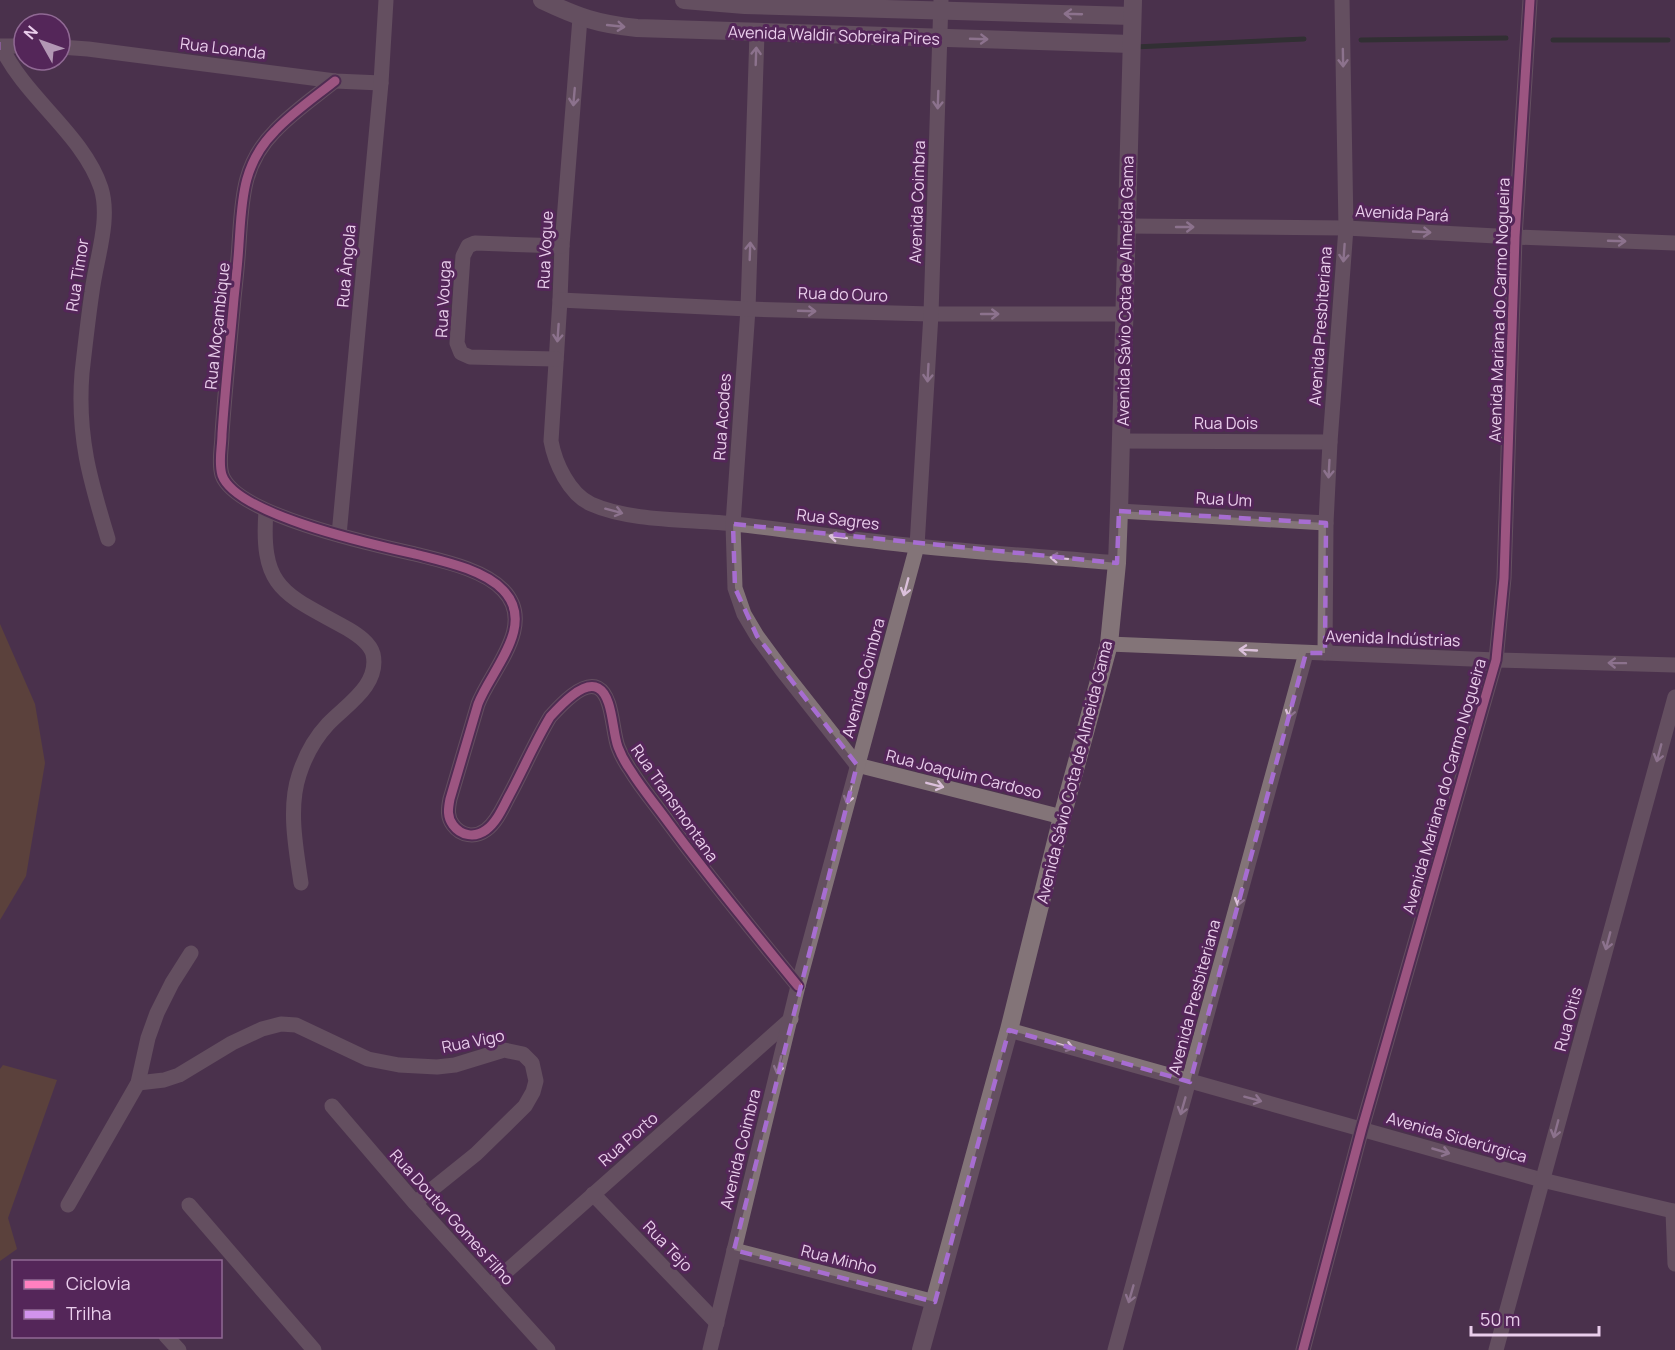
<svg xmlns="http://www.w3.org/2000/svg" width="1675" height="1350" font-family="Manrope,sans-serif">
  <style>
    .green { fill: #6f5528 }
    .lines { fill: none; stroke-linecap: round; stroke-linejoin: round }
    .stream { stroke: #132e14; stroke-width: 5 }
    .minor { stroke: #837478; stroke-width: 15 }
    .tertiary { stroke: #837478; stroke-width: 18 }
    .quiet { stroke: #d193ec; stroke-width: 8; stroke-dasharray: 15 8; stroke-linecap: butt }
    .cycleway-casing { stroke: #542659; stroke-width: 13 }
    .cycleway { stroke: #ff80c0; stroke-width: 9 }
    .oneway { stroke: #dbc0db }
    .marked { fill: none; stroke: #a76dd1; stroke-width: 4.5; stroke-dasharray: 12 8; stroke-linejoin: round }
    .labels { text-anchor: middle; stroke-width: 6; stroke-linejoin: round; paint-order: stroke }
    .street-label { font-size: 16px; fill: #eaceec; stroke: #542659 }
  </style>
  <rect width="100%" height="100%" fill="#4b324d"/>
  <g class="green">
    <path d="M0,624L35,704L45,763L26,876L0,920Z"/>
    <path d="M3,1065L57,1080L8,1218L17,1249L0,1261V1069Z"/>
  </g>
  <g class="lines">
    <g class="stream">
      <path d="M1361,40L1506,38"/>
      <path d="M1553,40H1668"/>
      <path d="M1135,47L1304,39"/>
    </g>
    <g class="minor">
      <path d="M580,18L562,246L560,300L551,441C555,463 569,494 591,504C631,522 691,519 735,524C796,531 856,540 917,546C983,553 1050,557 1117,563"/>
      <path d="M757,33L748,309L733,524L735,588L744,614L757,636L782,670L857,765L1062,817"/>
      <path d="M24,46H1C25,98 83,134 101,188C111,220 96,259 92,292C88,319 85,346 82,373C77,436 90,480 108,539"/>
      <path d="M60,47L88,49L335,81L381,83"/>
      <path d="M335,81C315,97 293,112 275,131C242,164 242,200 239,244C238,262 236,280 234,298C230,344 225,389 222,434C222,447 218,462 222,475C236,515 375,545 415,554C442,561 483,569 503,590C537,625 491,670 478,704L450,799C448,809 447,817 453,825C461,836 475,838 486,830C497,822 503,807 509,796C523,770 535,742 550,717C559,707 583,680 598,688C613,696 612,731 618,747C621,755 626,764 631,771C642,789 656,805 668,822C710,879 754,932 798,986"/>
      <path d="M1126,226L1346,228L1515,237L1675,243"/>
      <path d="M560,300L748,309L931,314H1124"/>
      <path d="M556,359L470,357L461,353L457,343L463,256L468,246L475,243L562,246"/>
      <path d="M1121,441L1330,442"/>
      <path d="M266,511C260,591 286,594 348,629C358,635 370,643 373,654C380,685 346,705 328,724C315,738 305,756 299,775C288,808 296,849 301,883"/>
      <path d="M1119,511L1326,523"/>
      <path d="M339,535L381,83L386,0"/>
      <path d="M1109,644L1496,660L1675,665"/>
      <path d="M1325,653L1326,523L1330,442L1346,228L1342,0"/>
      <path d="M1009,1030L1542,1180L1673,1211"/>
      <path d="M138,1083L164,1080L179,1075L232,1043L262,1029L281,1024L296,1025L368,1059L399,1065L437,1067L455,1065L504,1050L523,1054L532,1063L536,1081L533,1092L525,1106L476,1154L415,1203"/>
      <path d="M332,1106L415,1203L548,1350"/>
      <path d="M593,1194L717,1323"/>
      <path d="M68,1205L138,1083L148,1038L157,1013L172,983L191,953"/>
      <path d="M189,1205L314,1350"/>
      <path d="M1673,1211L1675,1264"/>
      <path d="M734,1250L935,1302"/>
      <path d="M490,1286L791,1019"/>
      <path d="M166,1336L179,1350"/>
      <path d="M710,1350L798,986L917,546L931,314L941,0"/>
      <path d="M1115,1350L1306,653"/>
      <path d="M1303,1350L1362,1128L1496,660L1504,578L1515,237L1530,0"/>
      <path d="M1496,1350L1675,697"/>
    </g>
    <g class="tertiary">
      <path d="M542,0C578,17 597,24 637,28L1131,44"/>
      <path d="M684,0L745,5L1132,16"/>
      <path d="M921,1350L1009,1030L1062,817L1109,644L1117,563L1119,511L1133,0"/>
    </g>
    <path class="quiet" d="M0,46H1"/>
    <g class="cycleway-casing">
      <g id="cycleway">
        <path d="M335,81C315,97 293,112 275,131C242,164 242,200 239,244C238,262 236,280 234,298C230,344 225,389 222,434C222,447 218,462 222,475C236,515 375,545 415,554C442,561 483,569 503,590C537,625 491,670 478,704L450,799C448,809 447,817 453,825C461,836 475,838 486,830C497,822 503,807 509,796C523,770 535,742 550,717C559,707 583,680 598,688C613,696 612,731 618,747C621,755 626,764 631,771C642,789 656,805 668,822C710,879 754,932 798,986"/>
        <path d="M1303,1350L1362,1128L1496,660L1504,578L1515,237L1530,0"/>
      </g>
    </g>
    <use href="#cycleway" class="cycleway"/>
  </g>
  <defs><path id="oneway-shaft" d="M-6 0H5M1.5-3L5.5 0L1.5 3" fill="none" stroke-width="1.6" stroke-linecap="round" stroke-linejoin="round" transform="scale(1.5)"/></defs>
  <g class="oneway">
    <use href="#oneway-shaft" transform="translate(1073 14) rotate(-178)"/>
    <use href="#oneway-shaft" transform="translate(616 26) rotate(6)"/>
    <use href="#oneway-shaft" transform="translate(979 39) rotate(2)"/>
    <use href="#oneway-shaft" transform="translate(756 56) rotate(-88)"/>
    <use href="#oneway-shaft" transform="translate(1343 58) rotate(89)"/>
    <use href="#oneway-shaft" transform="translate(574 97) rotate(95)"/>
    <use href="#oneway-shaft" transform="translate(938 100) rotate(92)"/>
    <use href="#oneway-shaft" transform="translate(1185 227)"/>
    <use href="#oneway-shaft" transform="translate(1422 232) rotate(3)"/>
    <use href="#oneway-shaft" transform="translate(1617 241) rotate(2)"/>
    <use href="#oneway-shaft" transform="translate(750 251) rotate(-88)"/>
    <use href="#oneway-shaft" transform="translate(1344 253) rotate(94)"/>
    <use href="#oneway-shaft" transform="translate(807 311) rotate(2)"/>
    <use href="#oneway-shaft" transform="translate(990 314)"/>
    <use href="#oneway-shaft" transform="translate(558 333) rotate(94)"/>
    <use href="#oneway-shaft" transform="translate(928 373) rotate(93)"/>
    <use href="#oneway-shaft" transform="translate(1329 469) rotate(93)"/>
    <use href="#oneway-shaft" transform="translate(614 511) rotate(15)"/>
    <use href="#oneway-shaft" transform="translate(838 537) rotate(-173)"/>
    <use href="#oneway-shaft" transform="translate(1059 558) rotate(-175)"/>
    <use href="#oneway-shaft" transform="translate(906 587) rotate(105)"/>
    <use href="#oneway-shaft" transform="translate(1248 650) rotate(-177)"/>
    <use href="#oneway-shaft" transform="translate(1617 663) rotate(-179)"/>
    <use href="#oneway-shaft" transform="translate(1291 709) rotate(105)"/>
    <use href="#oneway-shaft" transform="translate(1659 753) rotate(105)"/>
    <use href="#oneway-shaft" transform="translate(935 785) rotate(14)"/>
    <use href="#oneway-shaft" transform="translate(849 795) rotate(105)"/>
    <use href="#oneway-shaft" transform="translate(1240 897) rotate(105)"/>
    <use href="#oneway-shaft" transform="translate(1608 941) rotate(105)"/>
    <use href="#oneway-shaft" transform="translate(1065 1046) rotate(16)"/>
    <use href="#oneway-shaft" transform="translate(779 1065) rotate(104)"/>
    <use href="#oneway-shaft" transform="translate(1253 1099) rotate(15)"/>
    <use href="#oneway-shaft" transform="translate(1183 1106) rotate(106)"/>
    <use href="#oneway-shaft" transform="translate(1556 1129) rotate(105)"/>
    <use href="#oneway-shaft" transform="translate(1441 1151) rotate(16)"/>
    <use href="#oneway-shaft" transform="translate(1131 1294) rotate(106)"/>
  </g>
  <path d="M0 0H1675V1350H0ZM1119,511L1326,523L1325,653H1306L1190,1082L1009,1030L935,1302L734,1250L857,765L757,636L735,588L733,524L1117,563Z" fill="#4b324d" fill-opacity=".55" fill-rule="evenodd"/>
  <path class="marked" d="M1119,511L1326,523L1325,653H1306L1190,1082L1009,1030L935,1302L734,1250L857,765L757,636L735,588L733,524L1117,563Z"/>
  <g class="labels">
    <g class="street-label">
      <text transform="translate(834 35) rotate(2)" y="6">Avenida Waldir Sobreira Pires</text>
      <text transform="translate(223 48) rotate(7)" y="6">Rua Loanda</text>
      <text transform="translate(917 202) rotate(-88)" y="6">Avenida Coimbra</text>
      <text transform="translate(1402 213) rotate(3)" y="6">Avenida Pará</text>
      <text transform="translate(545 250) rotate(-87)" y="6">Rua Vogue</text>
      <text transform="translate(346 266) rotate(-85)" y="6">Rua Ângola</text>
      <text transform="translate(77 275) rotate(-81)" y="6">Rua Timor</text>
      <text transform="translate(1125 291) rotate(-89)" y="6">Avenida Sávio Cota de Almeida Gama</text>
      <text transform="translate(843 294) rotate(2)" y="6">Rua do Ouro</text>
      <text transform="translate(443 299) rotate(-87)" y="6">Rua Vouga</text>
      <text transform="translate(1499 310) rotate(-88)" y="6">Avenida Mariana do Carmo Nogueira</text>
      <text transform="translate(217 326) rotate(-84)" y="6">Rua Moçambique</text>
      <text transform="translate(1320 326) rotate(-86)" y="6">Avenida Presbiteriana</text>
      <text transform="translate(722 417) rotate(-86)" y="6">Rua Acodes</text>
      <text x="1226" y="429">Rua Dois</text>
      <text transform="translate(1224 499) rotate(3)" y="6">Rua Um</text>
      <text transform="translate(838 519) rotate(7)" y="6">Rua Sagres</text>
      <text transform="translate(1393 638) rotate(2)" y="6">Avenida Indústrias</text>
      <text transform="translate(863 678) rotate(-75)" y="6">Avenida Coimbra</text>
      <text transform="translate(1074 772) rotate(-76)" y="6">Avenida Sávio Cota de Almeida Gama</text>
      <text transform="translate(964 774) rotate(14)" y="6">Rua Joaquim Cardoso</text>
      <text transform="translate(1444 786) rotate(-74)" y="6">Avenida Mariana do Carmo Nogueira</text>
      <text transform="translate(675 803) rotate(55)" y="6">Rua Transmontana</text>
      <text transform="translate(1194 997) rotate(-75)" y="6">Avenida Presbiteriana</text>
      <text transform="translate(1568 1019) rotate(-75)" y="6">Rua Oitis</text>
      <text transform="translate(473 1041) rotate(-11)" y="6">Rua Vigo</text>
      <text transform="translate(1457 1137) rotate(16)" y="6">Avenida Siderúrgica</text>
      <text transform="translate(628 1139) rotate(-41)" y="6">Rua Porto</text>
      <text transform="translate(740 1149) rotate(-76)" y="6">Avenida Coimbra</text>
      <text transform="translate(452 1217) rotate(48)" y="6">Rua Doutor Gomes Filho</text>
      <text transform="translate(668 1246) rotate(46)" y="6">Rua Tejo</text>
      <text transform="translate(839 1259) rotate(14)" y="6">Rua Minho</text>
    </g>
  </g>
  <rect x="12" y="1260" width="210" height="78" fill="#542659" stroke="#906994" stroke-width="1.5"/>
  <rect x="24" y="1280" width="30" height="9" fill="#ff80c0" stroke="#906994" stroke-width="1.5"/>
  <text x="66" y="1290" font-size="18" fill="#eaceec">Ciclovia</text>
  <rect x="24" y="1310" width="30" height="9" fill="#d193ec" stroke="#906994" stroke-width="1.5"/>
  <text x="66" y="1320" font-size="18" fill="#eaceec">Trilha</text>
  <g transform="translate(42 42) rotate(310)"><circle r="28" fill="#542659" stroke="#906994" stroke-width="1.5"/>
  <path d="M0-4.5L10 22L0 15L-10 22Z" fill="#b297b4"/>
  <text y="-9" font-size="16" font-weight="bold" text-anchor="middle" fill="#eaceec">N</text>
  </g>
  <path d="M1471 1326v9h128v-9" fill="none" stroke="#eaceec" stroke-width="3"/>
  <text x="1480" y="1326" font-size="18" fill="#eaceec" stroke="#542659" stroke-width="4.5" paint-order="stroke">50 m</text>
</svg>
